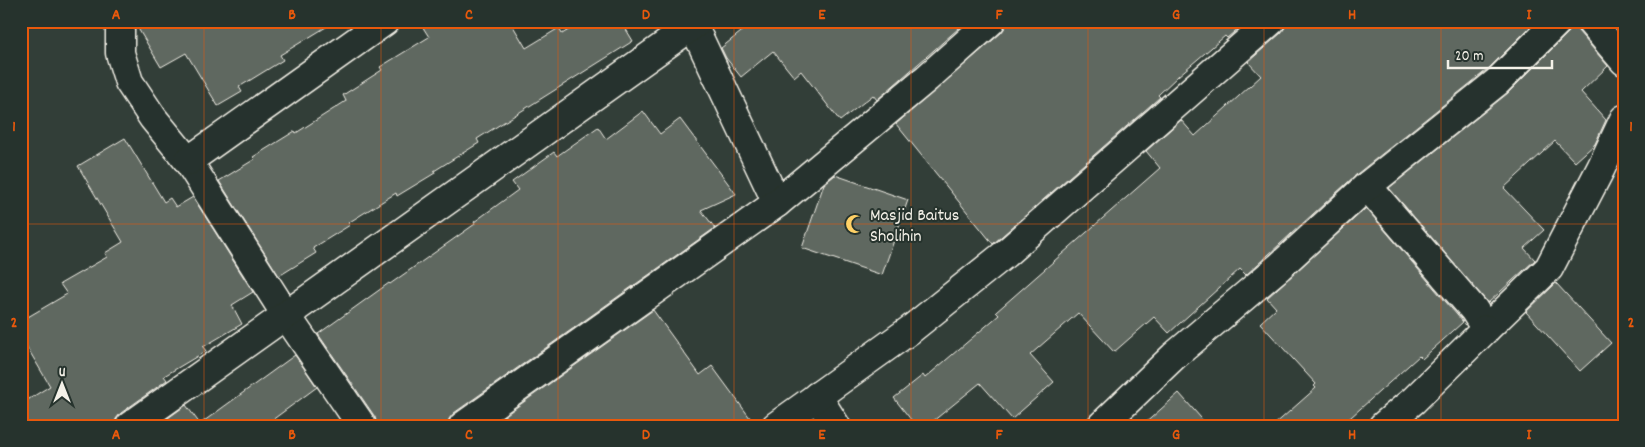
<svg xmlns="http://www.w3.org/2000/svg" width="1645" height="447" font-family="Dekko,sans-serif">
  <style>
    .building { fill: #5f6861; stroke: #f4f1e8 }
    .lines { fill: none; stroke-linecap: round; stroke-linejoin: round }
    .minor-casing { stroke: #f4f1e8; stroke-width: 31 }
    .minor { stroke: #26332d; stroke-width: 28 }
    .grid { fill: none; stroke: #e8590c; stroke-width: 1; stroke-opacity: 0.55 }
    .labels { text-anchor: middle; stroke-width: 4; stroke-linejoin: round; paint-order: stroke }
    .poi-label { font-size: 18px; fill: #f4f1e8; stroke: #26332d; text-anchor: start }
    .neatline { fill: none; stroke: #e8590c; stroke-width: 2 }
    .grid-label { font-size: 16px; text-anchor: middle; font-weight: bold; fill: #e8590c }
  </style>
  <rect width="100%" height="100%" fill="#323e38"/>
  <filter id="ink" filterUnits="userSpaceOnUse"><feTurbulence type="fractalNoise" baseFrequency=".02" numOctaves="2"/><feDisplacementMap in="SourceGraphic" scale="10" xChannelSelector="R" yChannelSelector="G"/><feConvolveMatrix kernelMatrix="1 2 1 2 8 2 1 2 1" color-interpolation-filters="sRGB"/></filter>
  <g filter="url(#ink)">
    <g class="building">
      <path d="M136,21H336L280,55L283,60L239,87L242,92L218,106L186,53L161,67L136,25Z"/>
      <path d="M419,21H510L526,48L559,28L562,34L583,21H621L633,41L477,139L479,143L434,171L435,173L397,196L396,193L348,223L350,225L313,248L316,253L279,276L219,181L255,159L253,157L295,131L296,133L346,101L343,95L382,70L380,67L429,37Z"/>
      <path d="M749,21H967L877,100L873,95L840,121L801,71L794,77L773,51L741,77L726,58L721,48L751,24Z"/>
      <path d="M1006,21H1247L1227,38L1225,36L1178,76L1158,95L1160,97L993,244L896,124L1001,33L1006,26Z"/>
      <path d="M1286,21H1536L1487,70L1357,174L1246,275L1240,269L1169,333L1154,317L1114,352L1078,313L1030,355L1054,382L1012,419L980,383L927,426H916L894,398L923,375L925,378L999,315L996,312L1160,168L1146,151L1181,120L1195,136L1261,76L1248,62L1281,33L1286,26Z"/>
      <path d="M1574,21L1578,31L1608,66L1581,92L1606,120L1595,144L1575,162L1555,141L1504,188L1544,230L1524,248L1535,260L1488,303L1389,188L1508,93L1569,32Z"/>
      <path d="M643,111L660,134L680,119L736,194L701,210L715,228L454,413L449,419L448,426H377L375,417L318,334L389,283L390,284L475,224L474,222L518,190L512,182L554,152L557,156L598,127L606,139Z"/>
      <path d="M125,138L164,202L170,198L176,207L193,197L253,292L232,305L242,324L203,347L206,351L164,376L167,380L121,413L116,419L115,426H21V404L50,386L21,337V321L67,294L60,284L107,257L105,253L123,242L78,166Z"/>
      <path d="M835,175L908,200L882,275L802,248L824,184Z"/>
      <path d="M1366,208L1463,322L1422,359L1419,356L1341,426H1273L1316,388L1314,386L1316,384L1260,323L1276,308L1267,298Z"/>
      <path d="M1556,283L1611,343L1580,371L1526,312Z"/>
      <path d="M653,310L700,375L712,366L756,426H490Z"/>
      <path d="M295,355L317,387L264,426H157L186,405L200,424Z"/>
      <path d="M1179,393L1208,426H1142Z"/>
    </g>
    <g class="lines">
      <g class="minor-casing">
        <g id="minor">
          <path d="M121,21L120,30V53L129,82L153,118L188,161L286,315L362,426"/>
          <path d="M691,21L777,203"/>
          <path d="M1590,21L1624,61"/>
          <path d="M188,161L385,21"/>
          <path d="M1367,186L1474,310L1486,329L1549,268L1601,168L1624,119"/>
          <path d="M817,396L836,426"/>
          <path d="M130,426L699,21"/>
          <path d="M463,426L777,203L927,78L991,21"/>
          <path d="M776,426L910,330L1005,254L1271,21"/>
          <path d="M1101,426L1174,356L1279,267L1367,186L1497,82L1558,21"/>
          <path d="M1383,426L1414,400L1486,329"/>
        </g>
      </g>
      <use href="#minor" class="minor"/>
    </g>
  </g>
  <path class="grid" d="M204,21V426M381,21V426M558,21V426M734,21V426M911,21V426M1088,21V426M1264,21V426M1441,21V426M21,224H1624"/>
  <defs>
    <g id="mosque-bare" transform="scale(1.5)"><path d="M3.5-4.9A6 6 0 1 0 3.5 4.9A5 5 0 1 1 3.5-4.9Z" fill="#ffd166" stroke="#26332d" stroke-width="2.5" paint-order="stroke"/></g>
  </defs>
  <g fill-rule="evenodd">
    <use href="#mosque-bare" x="855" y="224"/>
  </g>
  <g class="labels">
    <g class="poi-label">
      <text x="870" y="220">Masjid Baitus<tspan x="870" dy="21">Sholihin</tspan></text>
    </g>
  </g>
  <rect width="1645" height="447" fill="none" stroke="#26332d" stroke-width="55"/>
  <g transform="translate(62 384)" stroke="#26332d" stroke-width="4" paint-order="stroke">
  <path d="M0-4L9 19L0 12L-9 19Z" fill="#f4f1e8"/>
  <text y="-8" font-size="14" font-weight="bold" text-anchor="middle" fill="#f4f1e8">U</text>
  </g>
  <path d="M1448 60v8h104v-8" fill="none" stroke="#f4f1e8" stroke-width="2.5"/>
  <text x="1455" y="60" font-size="15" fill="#f4f1e8" stroke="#26332d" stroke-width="4" paint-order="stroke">20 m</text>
  <rect x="28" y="28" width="1590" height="392" class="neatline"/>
  <g class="grid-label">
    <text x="116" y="19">A</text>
    <text x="292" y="19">B</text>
    <text x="469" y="19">C</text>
    <text x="646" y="19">D</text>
    <text x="822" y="19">E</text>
    <text x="999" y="19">F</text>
    <text x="1176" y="19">G</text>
    <text x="1352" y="19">H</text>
    <text x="1529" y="19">I</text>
    <text x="14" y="131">1</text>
    <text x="1631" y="131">1</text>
    <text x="14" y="327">2</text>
    <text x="1631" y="327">2</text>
    <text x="116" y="439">A</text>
    <text x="292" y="439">B</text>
    <text x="469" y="439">C</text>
    <text x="646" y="439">D</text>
    <text x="822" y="439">E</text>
    <text x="999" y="439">F</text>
    <text x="1176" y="439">G</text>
    <text x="1352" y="439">H</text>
    <text x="1529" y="439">I</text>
  </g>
</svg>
